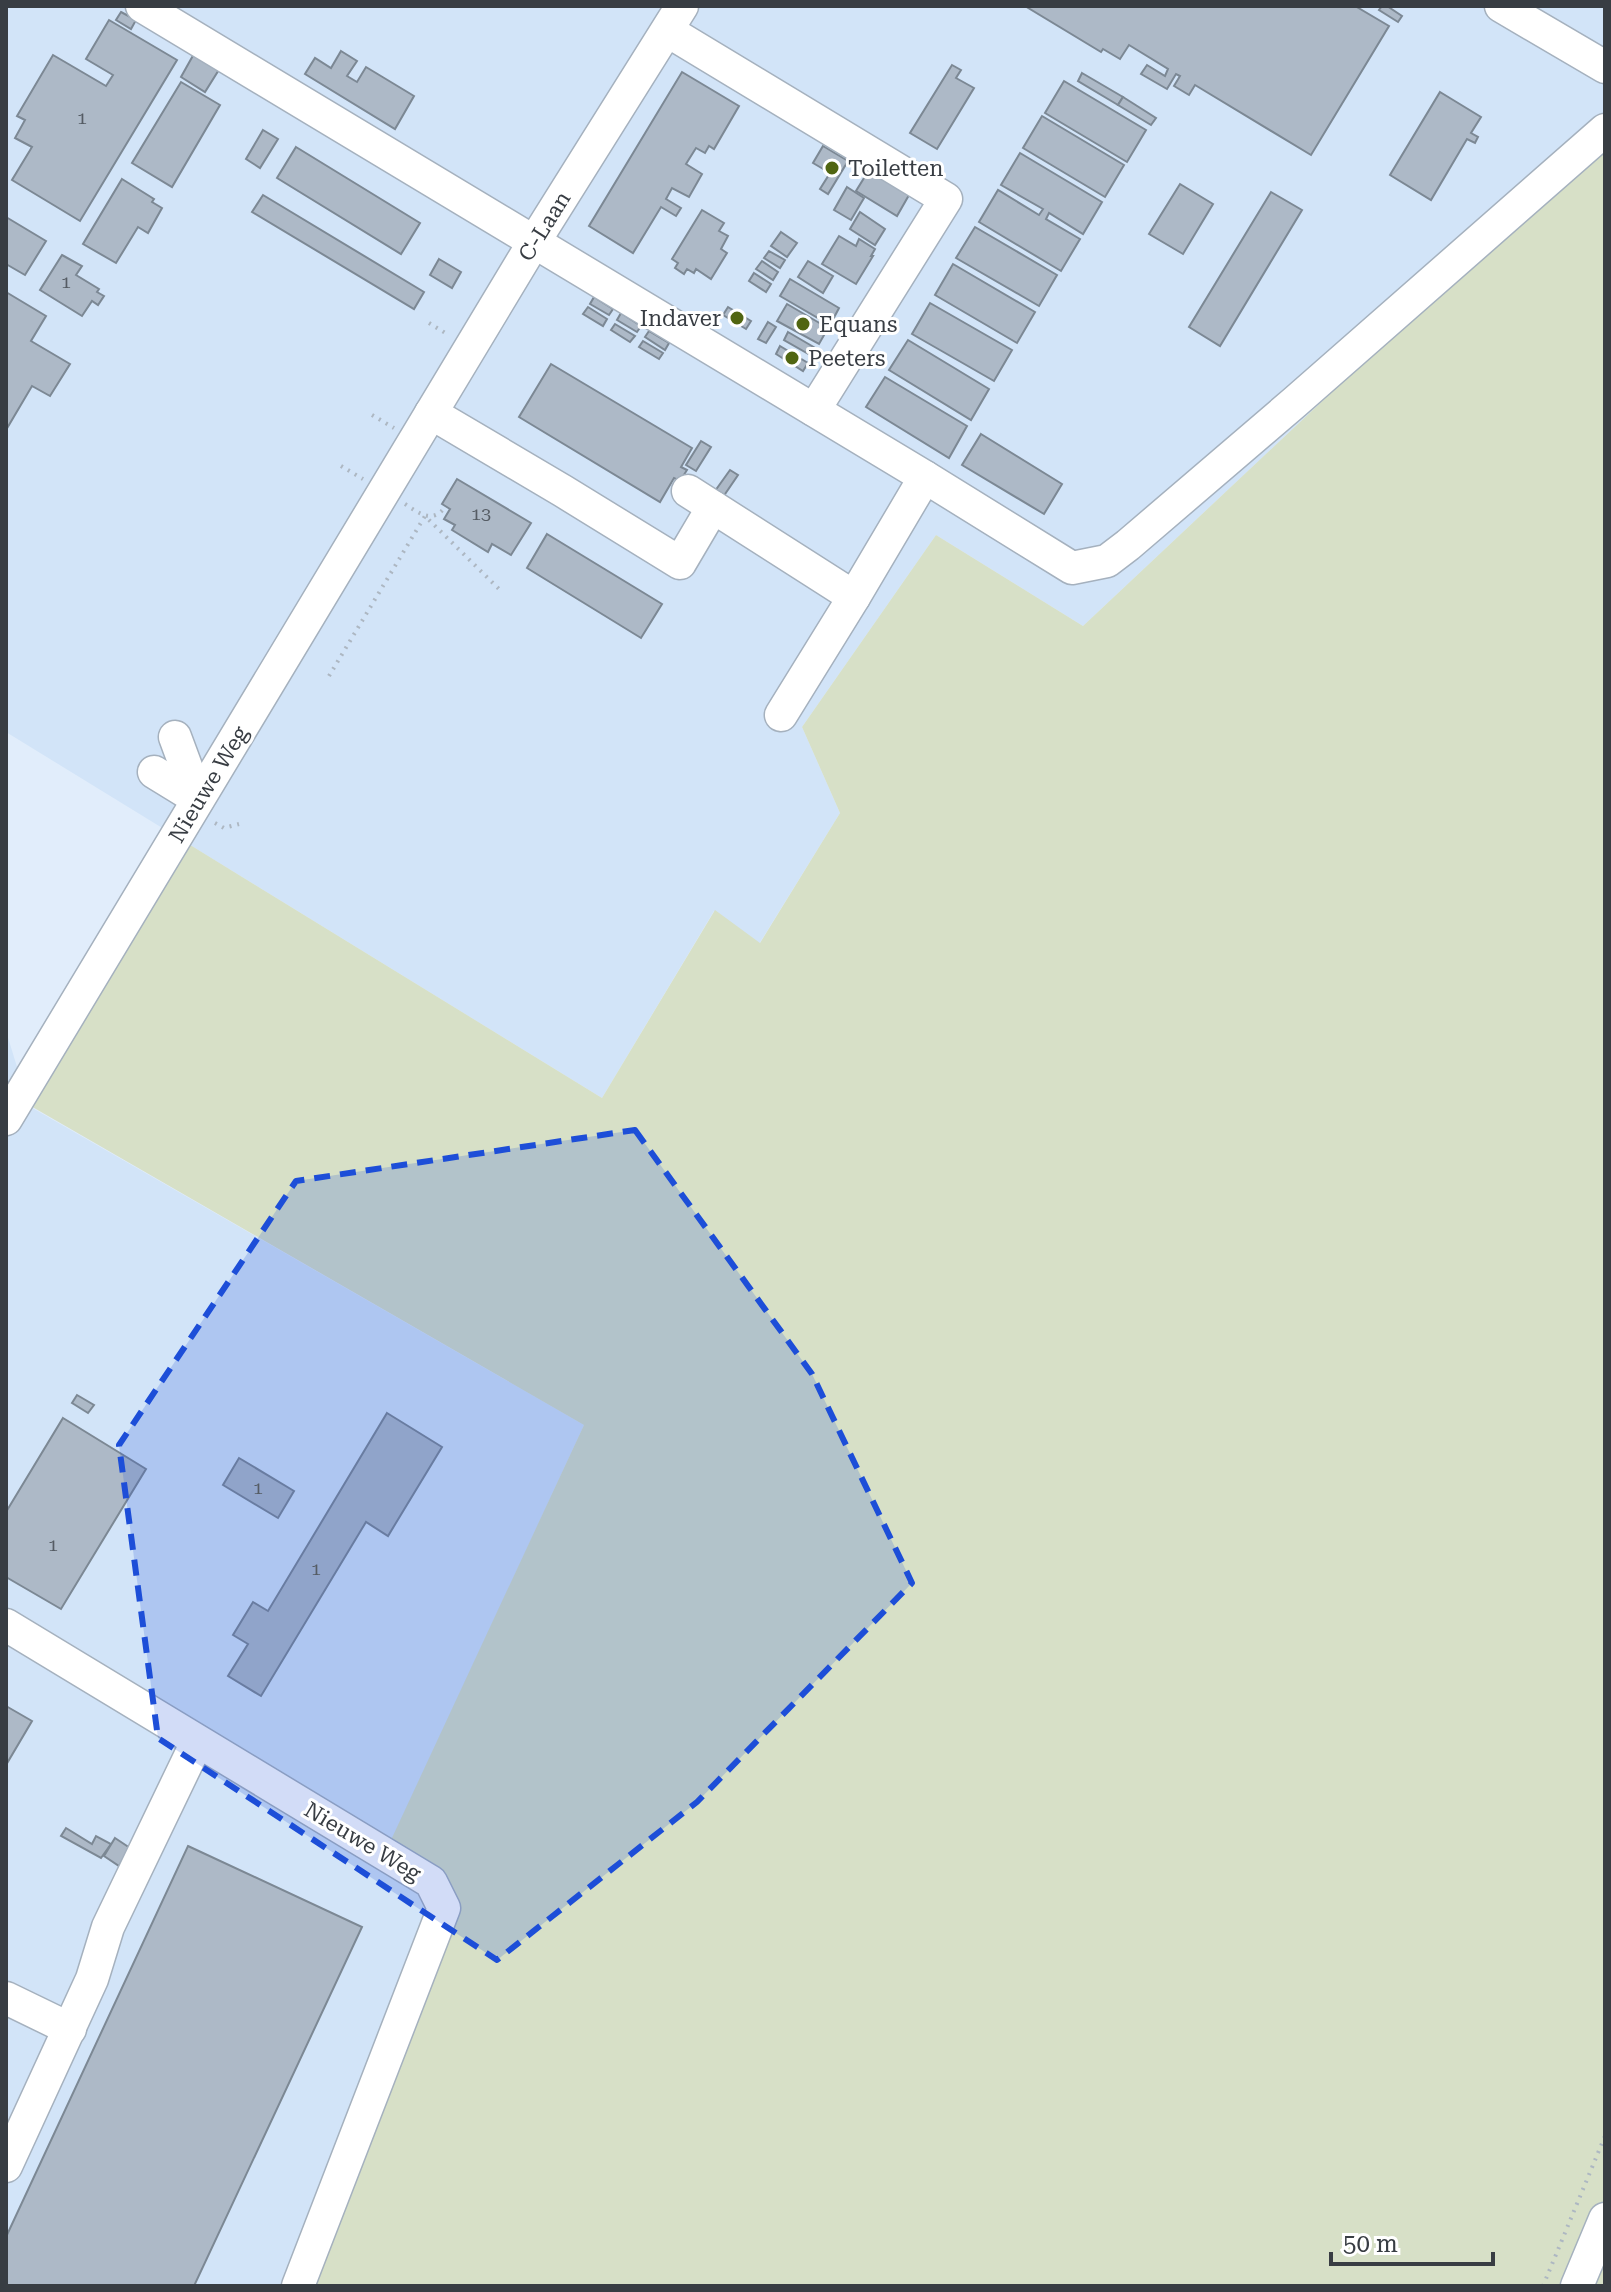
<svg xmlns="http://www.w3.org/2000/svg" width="1611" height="2292" font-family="'Roboto Serif',serif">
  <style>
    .built { fill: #d2e4f8 }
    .green { fill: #d7e0c7 }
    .building { fill: #adb9c7; stroke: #7c8894; stroke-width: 2 }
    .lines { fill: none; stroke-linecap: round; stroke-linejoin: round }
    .minor-casing { stroke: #a5b1be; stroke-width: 35 }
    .path { stroke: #adb7c2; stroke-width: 4; stroke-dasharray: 2 6; stroke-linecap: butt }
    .minor { stroke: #fff; stroke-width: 32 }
    .marked { fill: #1d4ed8; fill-opacity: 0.2; stroke: #1d4ed8; stroke-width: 6; stroke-dasharray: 16 10; stroke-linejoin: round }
    .poi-dot { fill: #506511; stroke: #fff; stroke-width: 3 }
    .labels { text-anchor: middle; stroke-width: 6; stroke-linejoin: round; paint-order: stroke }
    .number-label { font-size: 18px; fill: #555c64 }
    .poi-label { font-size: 22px; fill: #383d43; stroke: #fff; text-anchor: start }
    .street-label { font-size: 22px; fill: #383d43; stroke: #fff }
  </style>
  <rect width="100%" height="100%" fill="#e1edfb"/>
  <g class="built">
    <path d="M6,6H1605V152L1434,296L1083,626L936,535L802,727L840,813L759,944L714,911L602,1098L6,732Z"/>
    <path d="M6,1031L29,1106L584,1425L392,1840L434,1864L460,1905L309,2286H6Z"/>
  </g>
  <path class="green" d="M1605,152V2286H309L460,1905L434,1864L391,1840L584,1425L29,1105L187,843L602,1098L715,910L760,943L840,813L802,727L936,535L1083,626L1434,296Z"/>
  <g class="building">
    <path d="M1025,6H1355L1389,26L1311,155L1195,85L1189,95L1174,86L1180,76L1176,74L1167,89L1141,74L1147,65L1165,76L1168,69L1129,45L1120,59L1103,49L1101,52Z"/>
    <path d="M1382,6H1387L1402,16L1398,22L1379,10Z"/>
    <path d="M121,12L136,20L131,29L116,20Z"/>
    <path d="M109,20L177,60L80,221L12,180L32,147L15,138L25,120L17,116L53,55L106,86L113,75L86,59Z"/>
    <path d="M341,51L357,61L347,76L357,82L366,67L414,96L395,129L305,74L315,58L331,68Z"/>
    <path d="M195,52L220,68L205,92L181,77Z"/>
    <path d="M952,65L961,70L956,78L974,88L937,149L910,133Z"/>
    <path d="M682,72L739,106L714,149L709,146L705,153L696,148L686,164L702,174L689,197L672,188L666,199L681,208L676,216L661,207L633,253L589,226Z"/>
    <path d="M1082,73L1123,97L1118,105L1078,81Z"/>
    <path d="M1064,81L1146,130L1127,162L1045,113Z"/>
    <path d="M181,82L220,105L172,187L132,163Z"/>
    <path d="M1440,92L1481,117L1471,133L1478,137L1475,143L1467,139L1431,200L1390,175Z"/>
    <path d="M1123,97L1156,118L1151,125L1118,105Z"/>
    <path d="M1042,116L1124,165L1105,197L1023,148Z"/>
    <path d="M263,130L278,139L260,168L246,159Z"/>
    <path d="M823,146L848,161L828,194L820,189L830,173L813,163Z"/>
    <path d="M296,147L420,223L401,254L277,178Z"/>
    <path d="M1020,153L1102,202L1083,234L1049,213L1046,219L1080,239L1061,271L979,222L998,190L1039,215L1043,209L1001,185Z"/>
    <path d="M869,170L909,195L897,216L856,191Z"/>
    <path d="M122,179L154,199L152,202L162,208L148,233L138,227L116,263L83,244Z"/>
    <path d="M1180,184L1213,204L1183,254L1149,234Z"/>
    <path d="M847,187L864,198L851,220L834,210Z"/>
    <path d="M1271,192L1302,210L1220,346L1189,327Z"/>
    <path d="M263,195L424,292L414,309L252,212Z"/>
    <path d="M702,210L724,223L719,231L728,236L721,249L727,253L711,279L696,269L694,273L687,269L684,274L675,268L678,263L672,259Z"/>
    <path d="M860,212L885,229L875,245L850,229Z"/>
    <path d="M6,217L46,241L25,275L6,264Z"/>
    <path d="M975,227L1057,275L1039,306L956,258Z"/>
    <path d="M781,232L797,243L787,257L771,246Z"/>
    <path d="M839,236L856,246L859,239L875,249L871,256H873L856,284L822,264Z"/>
    <path d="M769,251L785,260L780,268L764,258Z"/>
    <path d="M62,255L82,266L76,275L99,289L97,292L104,296L98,305L92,301L82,316L40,290Z"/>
    <path d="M439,259L461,272L452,288L430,275Z"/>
    <path d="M762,261L778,272L773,280L756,269Z"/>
    <path d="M808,261L833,276L823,293L798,277Z"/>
    <path d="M953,264L1035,312L1017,343L935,295Z"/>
    <path d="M754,273L771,284L766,292L749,281Z"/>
    <path d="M790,279L839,308L830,325L780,296Z"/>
    <path d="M6,292L46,316L31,341L70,364L50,396L32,386L6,430Z"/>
    <path d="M594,297L613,309L609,315L590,304Z"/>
    <path d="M930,303L1012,350L994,381L912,334Z"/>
    <path d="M787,304L828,328L819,344L777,321Z"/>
    <path d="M588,307L607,319L603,326L583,314Z"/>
    <path d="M728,307L751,321L746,329L723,315Z"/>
    <path d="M621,313L641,326L637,332L617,320Z"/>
    <path d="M768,322L776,327L766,343L758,339Z"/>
    <path d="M615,324L635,336L630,342L611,330Z"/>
    <path d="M649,331L669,343L665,350L645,337Z"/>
    <path d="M788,332L817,349L812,356L784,340Z"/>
    <path d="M908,340L989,389L971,420L889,370Z"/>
    <path d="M643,341L663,353L659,359L639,347Z"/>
    <path d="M780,346L808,363L803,371L776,354Z"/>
    <path d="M551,364L692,448L681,467L687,470L680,481L674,478L660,502L519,417Z"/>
    <path d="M885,377L967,426L949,458L866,407Z"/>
    <path d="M981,434L1062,484L1044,514L962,465Z"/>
    <path d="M701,441L711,447L696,471L686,465Z"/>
    <path d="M730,470L738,475L723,497L715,491Z"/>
    <path d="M457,479L531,523L511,555L492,544L488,552L452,530L455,525L444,519L450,509L442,504Z"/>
    <path d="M547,534L662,604L641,638L527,568Z"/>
    <path d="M77,1395L94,1405L88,1413L72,1403Z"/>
    <path d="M387,1413L442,1447L388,1536L366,1522L261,1696L228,1676L248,1644L233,1635L253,1602L268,1611Z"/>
    <path d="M63,1418L146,1469L61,1609L6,1577V1512Z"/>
    <path d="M239,1458L294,1491L278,1518L223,1485Z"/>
    <path d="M6,1706L32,1721L6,1765Z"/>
    <path d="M66,1828L92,1844L96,1836L111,1844L101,1858L61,1836Z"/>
    <path d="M115,1838L130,1848L119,1866L104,1856Z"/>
    <path d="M188,1846L362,1927L194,2286H6V2237Z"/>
  </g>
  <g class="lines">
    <g class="minor-casing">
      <g id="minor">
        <path d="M142,6L925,477L1072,568L1107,561L1128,545L1295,402L1605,130"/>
        <path d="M1501,6L1605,67"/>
        <path d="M668,31L946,199L814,410"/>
        <path d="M431,413L563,491L680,563L713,507"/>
        <path d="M688,491L854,597L925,477"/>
        <path d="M781,715L854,597"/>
        <path d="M175,737L198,799"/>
        <path d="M154,772L198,799"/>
        <path d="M6,1119L534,242L682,6"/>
        <path d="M6,1625L431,1882L444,1908L298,2286"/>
        <path d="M6,1998L70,2029"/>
        <path d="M6,2166L92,1979L108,1927L197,1742"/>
        <path d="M1577,2286L1605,2219"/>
      </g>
    </g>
    <g class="path">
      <path d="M429,323L447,334"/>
      <path d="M372,415L394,428"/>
      <path d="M341,466L363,479"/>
      <path d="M405,504C420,514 433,524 446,506"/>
      <path d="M329,676L425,516L499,589"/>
      <path d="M215,823L224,828L239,824"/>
      <path d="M1543,2286L1605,2136"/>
    </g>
    <use href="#minor" class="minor"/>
  </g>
  <path class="marked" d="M635,1130L812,1374L912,1583L697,1802L497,1960L158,1738L119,1445L296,1181Z"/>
  <g class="poi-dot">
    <circle cx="832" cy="168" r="8"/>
    <circle cx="737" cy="318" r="8"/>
    <circle cx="803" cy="324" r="8"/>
    <circle cx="792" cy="358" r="8"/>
  </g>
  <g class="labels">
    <g class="number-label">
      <text x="82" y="124">1</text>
      <text x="66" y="288">1</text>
      <text x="481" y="520">13</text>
      <text x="258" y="1494">1</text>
      <text x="53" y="1551">1</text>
      <text x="316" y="1575">1</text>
    </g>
    <g class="poi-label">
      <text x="848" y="176">Toiletten</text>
      <text x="721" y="326" text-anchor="end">Indaver</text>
      <text x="819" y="332">Equans</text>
      <text x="808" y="366">Peeters</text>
    </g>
    <g class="street-label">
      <text transform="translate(544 226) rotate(-58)" y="8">C-Laan</text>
      <text transform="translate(208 784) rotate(-59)" y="8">Nieuwe Weg</text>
      <text transform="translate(363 1841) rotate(31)" y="8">Nieuwe Weg</text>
    </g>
  </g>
  <rect width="1611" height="2292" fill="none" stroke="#383d43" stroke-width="16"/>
  <path d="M1331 2252v12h162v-12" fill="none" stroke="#383d43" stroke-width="4"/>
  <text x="1343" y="2252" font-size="24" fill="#383d43" stroke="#ffffff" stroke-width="6" paint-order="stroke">50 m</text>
</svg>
